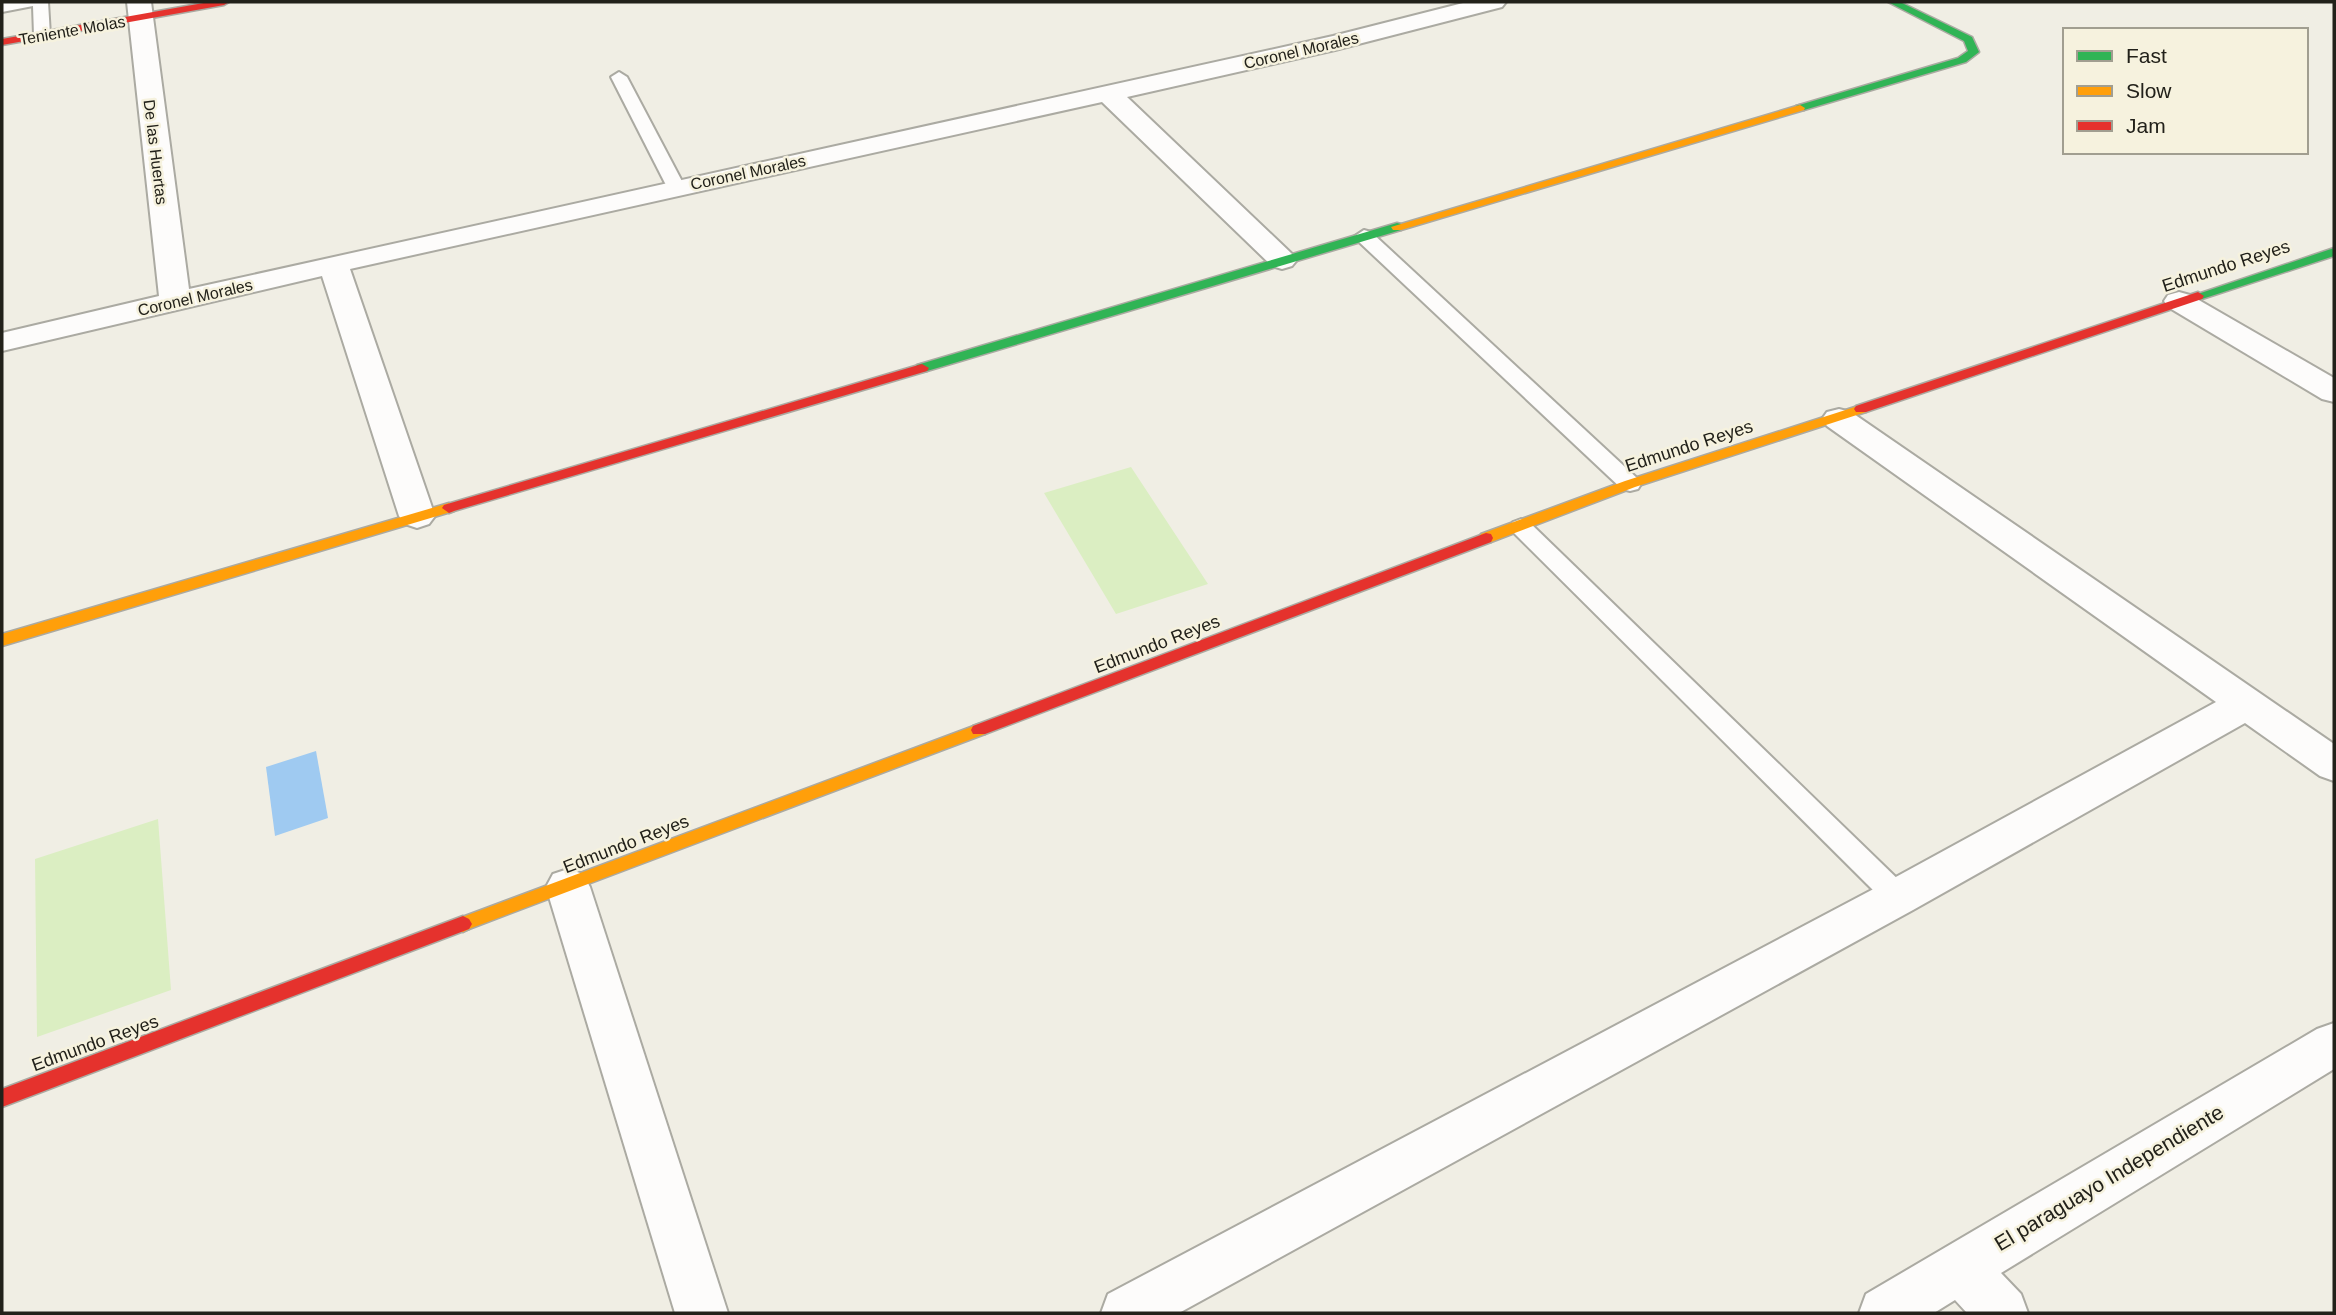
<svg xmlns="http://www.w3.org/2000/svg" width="2336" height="1315" font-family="Helvetica,sans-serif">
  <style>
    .green { fill: #dbeec2 }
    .water { fill: #9fcaf1 }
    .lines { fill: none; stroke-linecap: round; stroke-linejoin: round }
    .lane-casing { stroke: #abaaa2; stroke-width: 4 }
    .street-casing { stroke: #abaaa2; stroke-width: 4 }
    .fast-casing { stroke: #abaaa2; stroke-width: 3 }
    .slow-casing { stroke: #abaaa2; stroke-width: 3 }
    .jam-casing { stroke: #abaaa2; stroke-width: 3 }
    .lane { fill: #fdfcfb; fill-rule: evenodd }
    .street { fill: #fdfcfb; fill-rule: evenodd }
    .fast { fill: #30b455; fill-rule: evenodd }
    .slow { fill: #ff9f0a; fill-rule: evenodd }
    .jam { fill: #e5322d; fill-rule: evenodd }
    .labels { text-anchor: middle; stroke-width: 5; stroke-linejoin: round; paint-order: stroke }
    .far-street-label { font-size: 16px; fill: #22211a; stroke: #f6f2de }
    .street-label { font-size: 18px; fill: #22211a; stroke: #f6f2de }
    .near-street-label { font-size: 21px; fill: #22211a; stroke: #f6f2de }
  </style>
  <rect width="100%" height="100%" fill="#f0eee4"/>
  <g class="green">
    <path d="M1131,467L1208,584L1116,614L1044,493Z"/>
    <path d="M158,819L171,990L37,1037L35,859Z"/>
  </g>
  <path class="water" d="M316,751L328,818L275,836L266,767Z"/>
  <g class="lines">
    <g class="lane-casing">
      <g id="lane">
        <path d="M2,2H48L50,35L48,38L42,40L34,35L33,6L2,12Z"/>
        <path d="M619,72L627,77L685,187L682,191H670L667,187L611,77Z"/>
        <path d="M1364,230L1371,232L1638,479L1641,484L1638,489L1630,491L1622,489L1357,240L1355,236Z"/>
        <path d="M1521,519L1529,522L1908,889L1912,897L1908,905L1898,909L1888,905L1513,532L1510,527L1513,522Z"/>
      </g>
    </g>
    <g class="street-casing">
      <g id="street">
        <path d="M127,2H151L189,289L1333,36L1467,2H1506L1502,7L1335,50L1127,97L1292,254L1297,260L1292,266L1282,269L1272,266L1102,102L350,269L435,516L429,524L417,528L405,524L399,516L322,276L2,351V333L159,296Z"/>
        <path d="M2179,292L2190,295L2334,378V402L2322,399L2168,307L2164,301L2168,295Z"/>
        <path d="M1839,409L1851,412L2334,744V781L2320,776L2245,723L1913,910L1179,1313H1101L1108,1294L1883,884L2216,702L1827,426L1822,419L1827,412Z"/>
        <path d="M568,869L583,874L590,887L728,1313H675L546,887L553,874Z"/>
        <path d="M2334,1023V1069L2001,1273L2021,1294L2028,1313H1967L1955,1300L1934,1313H1859L1866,1294L2317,1029Z"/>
      </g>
    </g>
    <g class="fast-casing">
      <g id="fast">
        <path d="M1888,2H1900L1972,37L1979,52L1966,62L1804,110H1796V106L1958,58L1968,51L1964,41Z"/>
        <path d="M1397,223L1401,224V230L927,371L922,372L915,368L917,365Z"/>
        <path d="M2334,248V256L2202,299L2198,300L2192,296Z"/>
      </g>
    </g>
    <g class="slow-casing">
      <g id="slow">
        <path d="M1800,105L1805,108L1804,110L1401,230H1393L1391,227Z"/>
        <path d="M1861,405L1868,409L1866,412L1635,487L1491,542L1486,543L1479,538L1481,534L1625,481Z"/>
        <path d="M449,503L456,508L454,511L2,646V634Z"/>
        <path d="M979,724L985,726L987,730L985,734L469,929L463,932L457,929L454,924L457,919Z"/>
      </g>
    </g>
    <g class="jam-casing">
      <g id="jam">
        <path d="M209,2H229L224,5L2,45V39Z"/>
        <path d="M2198,292L2204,296L2202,299L1866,412H1856L1854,409L1856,406Z"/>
        <path d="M922,364L929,368L927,371L454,511L449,513L442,508L444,505Z"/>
        <path d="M1486,533L1491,534L1493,538L1491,542L985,734H973L971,730L973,726Z"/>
        <path d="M463,916L469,919L472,924L469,929L2,1107V1089Z"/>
      </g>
    </g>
    <use href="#lane" class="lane"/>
    <use href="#street" class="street"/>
    <use href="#fast" class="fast"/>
    <use href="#slow" class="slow"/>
    <use href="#jam" class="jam"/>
  </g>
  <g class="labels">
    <g class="far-street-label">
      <text transform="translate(72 30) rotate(-10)" y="6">Teniente Molas</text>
      <text transform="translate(1301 50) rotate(-13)" y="6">Coronel Morales</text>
      <text transform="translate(156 152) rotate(83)" y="6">De las Huertas</text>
      <text transform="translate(748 172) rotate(-12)" y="6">Coronel Morales</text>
      <text transform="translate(195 297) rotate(-13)" y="6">Coronel Morales</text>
    </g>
    <g class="street-label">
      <text transform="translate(2226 266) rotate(-18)" y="6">Edmundo Reyes</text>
      <text transform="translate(1689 446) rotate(-18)" y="6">Edmundo Reyes</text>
      <text transform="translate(1157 644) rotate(-21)" y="6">Edmundo Reyes</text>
      <text transform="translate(626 844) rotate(-21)" y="6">Edmundo Reyes</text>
      <text transform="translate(95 1043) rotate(-20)" y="6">Edmundo Reyes</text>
    </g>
    <g class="near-street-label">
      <text transform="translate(2109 1178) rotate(-31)" y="7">El paraguayo Independiente</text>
    </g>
  </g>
  <rect width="2336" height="1315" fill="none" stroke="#22211a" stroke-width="7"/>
  <rect x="2063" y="28" width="245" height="126" fill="#f6f2de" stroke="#a19e90" stroke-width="2"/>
  <rect x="2077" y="51" width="35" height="10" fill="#30b455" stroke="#a19e90" stroke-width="2"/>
  <text x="2126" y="63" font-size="21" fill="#22211a">Fast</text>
  <rect x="2077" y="86" width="35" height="10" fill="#ff9f0a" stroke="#a19e90" stroke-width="2"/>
  <text x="2126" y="98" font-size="21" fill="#22211a">Slow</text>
  <rect x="2077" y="121" width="35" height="10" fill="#e5322d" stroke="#a19e90" stroke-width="2"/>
  <text x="2126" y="133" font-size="21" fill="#22211a">Jam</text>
</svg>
